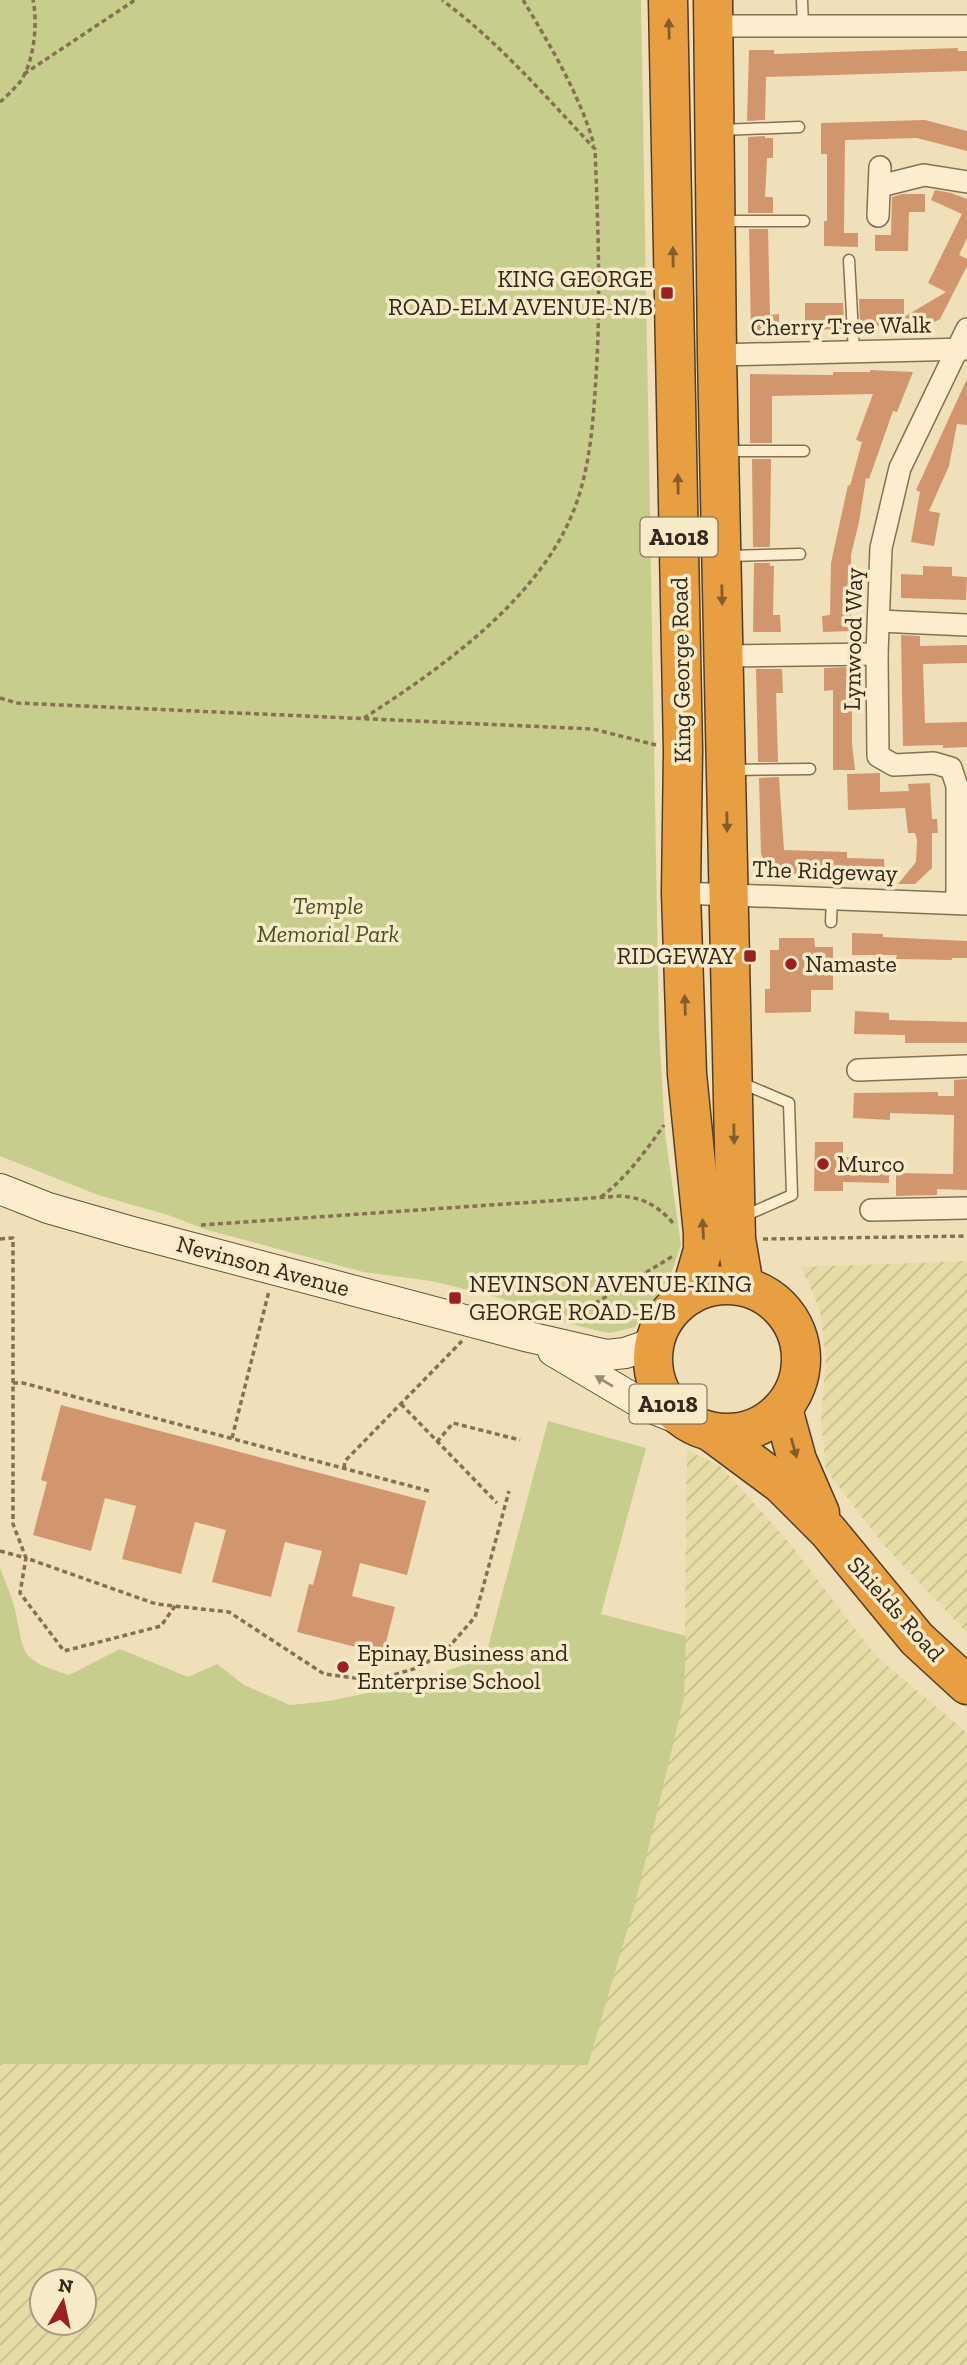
<svg xmlns="http://www.w3.org/2000/svg" width="967" height="2365" font-family="'Zilla Slab',serif">
  <style>
    .farmland { fill: url(#farmland-furrows); fill-rule: evenodd }
    .green { fill: #c7ce8d }
    .building { fill: #d1966d }
    .lines { fill: none; stroke-linecap: round; stroke-linejoin: round }
    .lane-casing { stroke: #876f53; stroke-width: 13 }
    .street-casing { stroke: #876f53; stroke-width: 24 }
    .secondary-casing { stroke: #695037; stroke-width: 32 }
    .highway-casing { stroke: #543d28; stroke-width: 41 }
    .path { stroke: #876f53; stroke-width: 3.5; stroke-dasharray: 5 3.5; stroke-linecap: butt }
    .lane { stroke: #fbedcd; stroke-width: 10 }
    .street { stroke: #fbedcd; stroke-width: 21 }
    .secondary { stroke: #fbedcd; stroke-width: 30 }
    .highway { stroke: #e79f42; stroke-width: 38 }
    .oneway { fill: #855d2b }
    .oneway2 { fill: #988a73 }
    .poi-dot { fill: #9a2021; stroke: #f7eac9; stroke-width: 2.5 }
    .labels { text-anchor: middle; stroke-width: 7; stroke-linejoin: round; paint-order: stroke }
    .shield { fill: #f7eac9; stroke: #6f624e; stroke-width: 2 }
    .shield-label { font-size: 23px; font-weight: bold; fill: #352719 }
    .poi-label { font-size: 24px; fill: #352719; stroke: #f7eac9; text-anchor: start }
    .street-label { font-size: 24px; fill: #352719; stroke: #f7eac9 }
    .park-label { font-size: 24px; font-style: italic; fill: #46531f; stroke: #f7eac9 }
  </style>
  <defs>
    <pattern id="farmland-furrows" width="10" height="10" patternUnits="userSpaceOnUse" patternTransform="scale(1.75)"><rect width="10" height="10" fill="#e6dca6"/><path d="M-1 1l2-2M0 10L10 0M9 11l2-2" fill="none" stroke="#c6bd8e"/></pattern>
  </defs>
  <rect width="100%" height="100%" fill="#f0e0b9"/>
  <g class="farmland">
    <path d="M967,1261V1633L883,1544L826,1470L821,1418L826,1358L820,1310L801,1267Z"/>
    <path d="M687,1450L720,1466L787,1540L875,1655L967,1733V2365H0V2064L588,2065L684,1698ZM42,2281H84V2323H42Z"/>
  </g>
  <g class="green">
    <path d="M0,0H641L659,1031L665,1133L681,1245L671,1274L635,1327L610,1333L599,1331L539,1316L501,1298L431,1281L363,1272L204,1229L168,1215L98,1195L0,1156Z"/>
    <path d="M548,1421L646,1448L601,1614L686,1636L684,1698L637,1896L588,2065L0,2064V1568C5,1582 12,1596 15,1610C25,1657 20,1659 69,1675L120,1649L188,1677L217,1664L244,1685L290,1705L329,1701L400,1686L485,1658Z"/>
  </g>
  <g class="building">
    <path d="M958,48V51H967V71L766,77L765,120L747,121L749,50H774V54Z"/>
    <path d="M925,120L967,131V151L917,138L845,140L844,233H858V247L824,246V221H827V154H821V123Z"/>
    <path d="M765,136V138H773V158H767L765,197H773V213H748V137Z"/>
    <path d="M935,190L951,193L967,199V238L959,255L967,259V266L940,319L929,325L911,327V325L860,326L859,299H904V317L946,292L928,283L962,214L931,200Z"/>
    <path d="M902,194H925V212H909L908,251H875V235H891L892,197Z"/>
    <path d="M749,229H768L770,315L779,314V331L751,332Z"/>
    <path d="M805,303H843L844,329L805,330Z"/>
    <path d="M870,370L913,372L897,412L893,411L869,479L866,478L859,522L851,555V631L823,632L822,616L830,615L831,563L848,485L850,486L862,442L856,440L873,394L772,396V443H750V374L833,375V372H870Z"/>
    <path d="M967,379V425L957,424L949,466L929,511L940,513L934,546L911,542L920,492L916,490Z"/>
    <path d="M752,459H771L770,547H753Z"/>
    <path d="M754,563H770V566H774L773,615H780L781,632H753Z"/>
    <path d="M923,566L952,567V576L967,577L966,600L901,598V574L923,575Z"/>
    <path d="M901,635L920,636V646L967,645V663L923,664L925,723L967,722V747L943,748V745L903,746Z"/>
    <path d="M852,667V743L855,770H833V690L824,691V668Z"/>
    <path d="M756,669H782L783,693H776L778,762H758Z"/>
    <path d="M880,773V792L909,791L908,784L930,783L932,819H937L938,833H932V868L915,884H898L916,862L917,840L915,833H908L905,808L848,810L847,774Z"/>
    <path d="M779,777L784,850L847,852V858L884,859L885,877H830V874L775,875L767,866L761,854L759,778Z"/>
    <path d="M852,933L883,934V937L967,941V958H952V960L896,959L897,955H852Z"/>
    <path d="M779,938H814L815,947H833V990H811V1012L765,1013V989H770V950H779Z"/>
    <path d="M855,1011L889,1013V1020L967,1022V1043H905V1035L854,1034Z"/>
    <path d="M967,1079V1190L937,1189V1195L896,1196V1173L953,1174L954,1115L890,1113V1120L853,1118L854,1093L938,1092V1096H954V1080Z"/>
    <path d="M815,1142H843V1157L889,1160V1183L843,1182V1191H814Z"/>
    <path d="M61,1405L426,1501L407,1575L360,1563L352,1596L395,1607L383,1654L297,1632L309,1584L313,1585L322,1551L285,1542L271,1597L212,1582L226,1530L195,1522L181,1574L122,1559L136,1506L105,1498L91,1551L33,1535L47,1482L41,1480Z"/>
  </g>
  <g class="lines">
    <g class="lane-casing">
      <g id="lane">
        <path d="M802,0L803,27"/>
        <path d="M721,130L799,127"/>
        <path d="M723,221H804"/>
        <path d="M849,260L854,352"/>
        <path d="M725,451H804"/>
        <path d="M729,556L800,554"/>
        <path d="M732,770L810,769"/>
        <path d="M831,922L832,897"/>
        <path d="M739,1082L789,1103L792,1195L742,1217"/>
      </g>
    </g>
    <g class="street-casing">
      <g id="street">
        <path d="M713,26H967"/>
        <path d="M880,186L924,175L967,182"/>
        <path d="M878,216L880,167"/>
        <path d="M717,355L967,349"/>
        <path d="M879,621L967,625"/>
        <path d="M724,656L877,654"/>
        <path d="M681,893L967,904"/>
        <path d="M957,903V786L951,768L934,763L894,765L878,756L877,654L881,548L900,468L967,329"/>
        <path d="M858,1070L967,1066"/>
        <path d="M871,1210L967,1208"/>
      </g>
    </g>
    <g class="secondary-casing">
      <g id="secondary">
        <path d="M0,1189L48,1208L132,1232L529,1337L607,1355L625,1353L654,1343"/>
        <path d="M553,1351L644,1405L687,1422"/>
      </g>
    </g>
    <g class="highway-casing">
      <g id="highway">
        <path d="M668,0L683,751L681,893L687,1074L703,1233V1250L690,1295"/>
        <path d="M713,0L717,355L736,1239L744,1286"/>
        <circle cx="727" cy="1359" r="74"/>
        <path d="M783,1409L797,1460L820,1513"/>
        <path d="M711,1432L781,1484L828,1531L917,1639L967,1685"/>
      </g>
    </g>
    <g class="path">
      <path d="M523,0C550,45 580,95 594,145"/>
      <path d="M24,74L135,0"/>
      <path d="M0,102C7,96 14,89 20,82C34,63 38,23 33,0"/>
      <path d="M0,698L17,703L593,729L656,745"/>
      <path d="M364,718C440,669 534,603 571,517C590,473 593,424 596,377C601,301 598,225 595,149C546,97 500,43 442,0"/>
      <path d="M601,1197C627,1177 645,1152 664,1125"/>
      <path d="M201,1225L621,1196C644,1198 658,1206 673,1223"/>
      <path d="M0,1239L13,1238V1524L26,1558L156,1604L229,1612L324,1674L355,1678L390,1676L420,1667L448,1648L475,1617L509,1491"/>
      <path d="M763,1239L967,1236"/>
      <path d="M647,1320L662,1298"/>
      <path d="M566,1321L673,1256"/>
      <path d="M13,1383H23L429,1491"/>
      <path d="M401,1404L497,1503"/>
      <path d="M232,1438L269,1291"/>
      <path d="M437,1442L453,1423L520,1440"/>
      <path d="M344,1468L345,1461L462,1341"/>
      <path d="M0,1551L26,1558L20,1593L64,1651L161,1626L175,1606"/>
    </g>
    <use href="#lane" class="lane"/>
    <use href="#street" class="street"/>
    <use href="#secondary" class="secondary"/>
    <use href="#highway" class="highway"/>
  </g>
  <defs><path id="oneway-solid" d="M-6-.8H1V-3.2L6.5 0L1 3.2V.8H-6Z" transform="scale(1.75)"/></defs>
  <g class="oneway">
    <use href="#oneway-solid" transform="translate(669 29) rotate(-91)"/>
    <use href="#oneway-solid" transform="translate(673 257) rotate(-91)"/>
    <use href="#oneway-solid" transform="translate(678 484) rotate(-91)"/>
    <use href="#oneway-solid" transform="translate(722 595) rotate(89)"/>
    <use href="#oneway-solid" transform="translate(727 822) rotate(89)"/>
    <use href="#oneway-solid" transform="translate(685 1005) rotate(-92)"/>
    <use href="#oneway-solid" transform="translate(734 1134) rotate(89)"/>
    <use href="#oneway-solid" transform="translate(703 1229) rotate(-93)"/>
    <use href="#oneway-solid" transform="translate(794 1448) rotate(74)"/>
  </g>
  <use class="oneway2" href="#oneway-solid" transform="translate(604 1381) rotate(-149)"/>
  <g class="poi-dot">
    <rect x="660" y="286" width="14" height="14" rx="3.5"/>
    <rect x="743" y="949" width="14" height="14" rx="3.5"/>
    <circle cx="791" cy="964" r="7"/>
    <circle cx="823" cy="1164" r="7"/>
    <rect x="448" y="1291" width="14" height="14" rx="3.5"/>
    <circle cx="343" cy="1667" r="7"/>
  </g>
  <g class="labels">
    <g class="shield">
      <rect x="640.5" y="517.5" width="77" height="39" rx="5"/>
      <rect x="629.5" y="1384.5" width="77" height="39" rx="5"/>
    </g>
    <g class="shield-label">
      <text x="679" y="545">A1018</text>
      <text x="668" y="1412">A1018</text>
    </g>
    <g class="poi-label">
      <text x="653" y="287" text-anchor="end">KING GEORGE<tspan x="653" dy="28">ROAD-ELM AVENUE-N/B</tspan></text>
      <text x="736" y="964" text-anchor="end">RIDGEWAY</text>
      <text x="805" y="972">Namaste</text>
      <text x="837" y="1172">Murco</text>
      <text x="469" y="1292">NEVINSON AVENUE-KING<tspan x="469" dy="28">GEORGE ROAD-E/B</tspan></text>
      <text x="357" y="1661">Epinay Business and<tspan x="357" dy="28">Enterprise School</tspan></text>
    </g>
    <g class="street-label">
      <text transform="translate(841 326) rotate(-1)" y="8">Cherry Tree Walk</text>
      <text transform="translate(853 639) rotate(-89)" y="8">Lynwood Way</text>
      <text transform="translate(681 670) rotate(-91)" y="8">King George Road</text>
      <text transform="translate(825 871) rotate(2)" y="8">The Ridgeway</text>
      <text transform="translate(263 1266) rotate(15)" y="8">Nevinson Avenue</text>
      <text transform="translate(896 1609) rotate(48)" y="8">Shields Road</text>
    </g>
    <g class="park-label">
      <text x="328" y="914">Temple<tspan x="328" dy="28">Memorial Park</tspan></text>
    </g>
  </g>
  <g transform="translate(63 2302) rotate(9)"><circle r="33" fill="#f7eac9" stroke="#a99c83" stroke-width="2"/>
  <path d="M0-5L12 26L0 18L-12 26Z" fill="#9a2021"/>
  <text y="-10" font-size="19" font-weight="bold" text-anchor="middle" fill="#352719">N</text>
  </g>
</svg>
